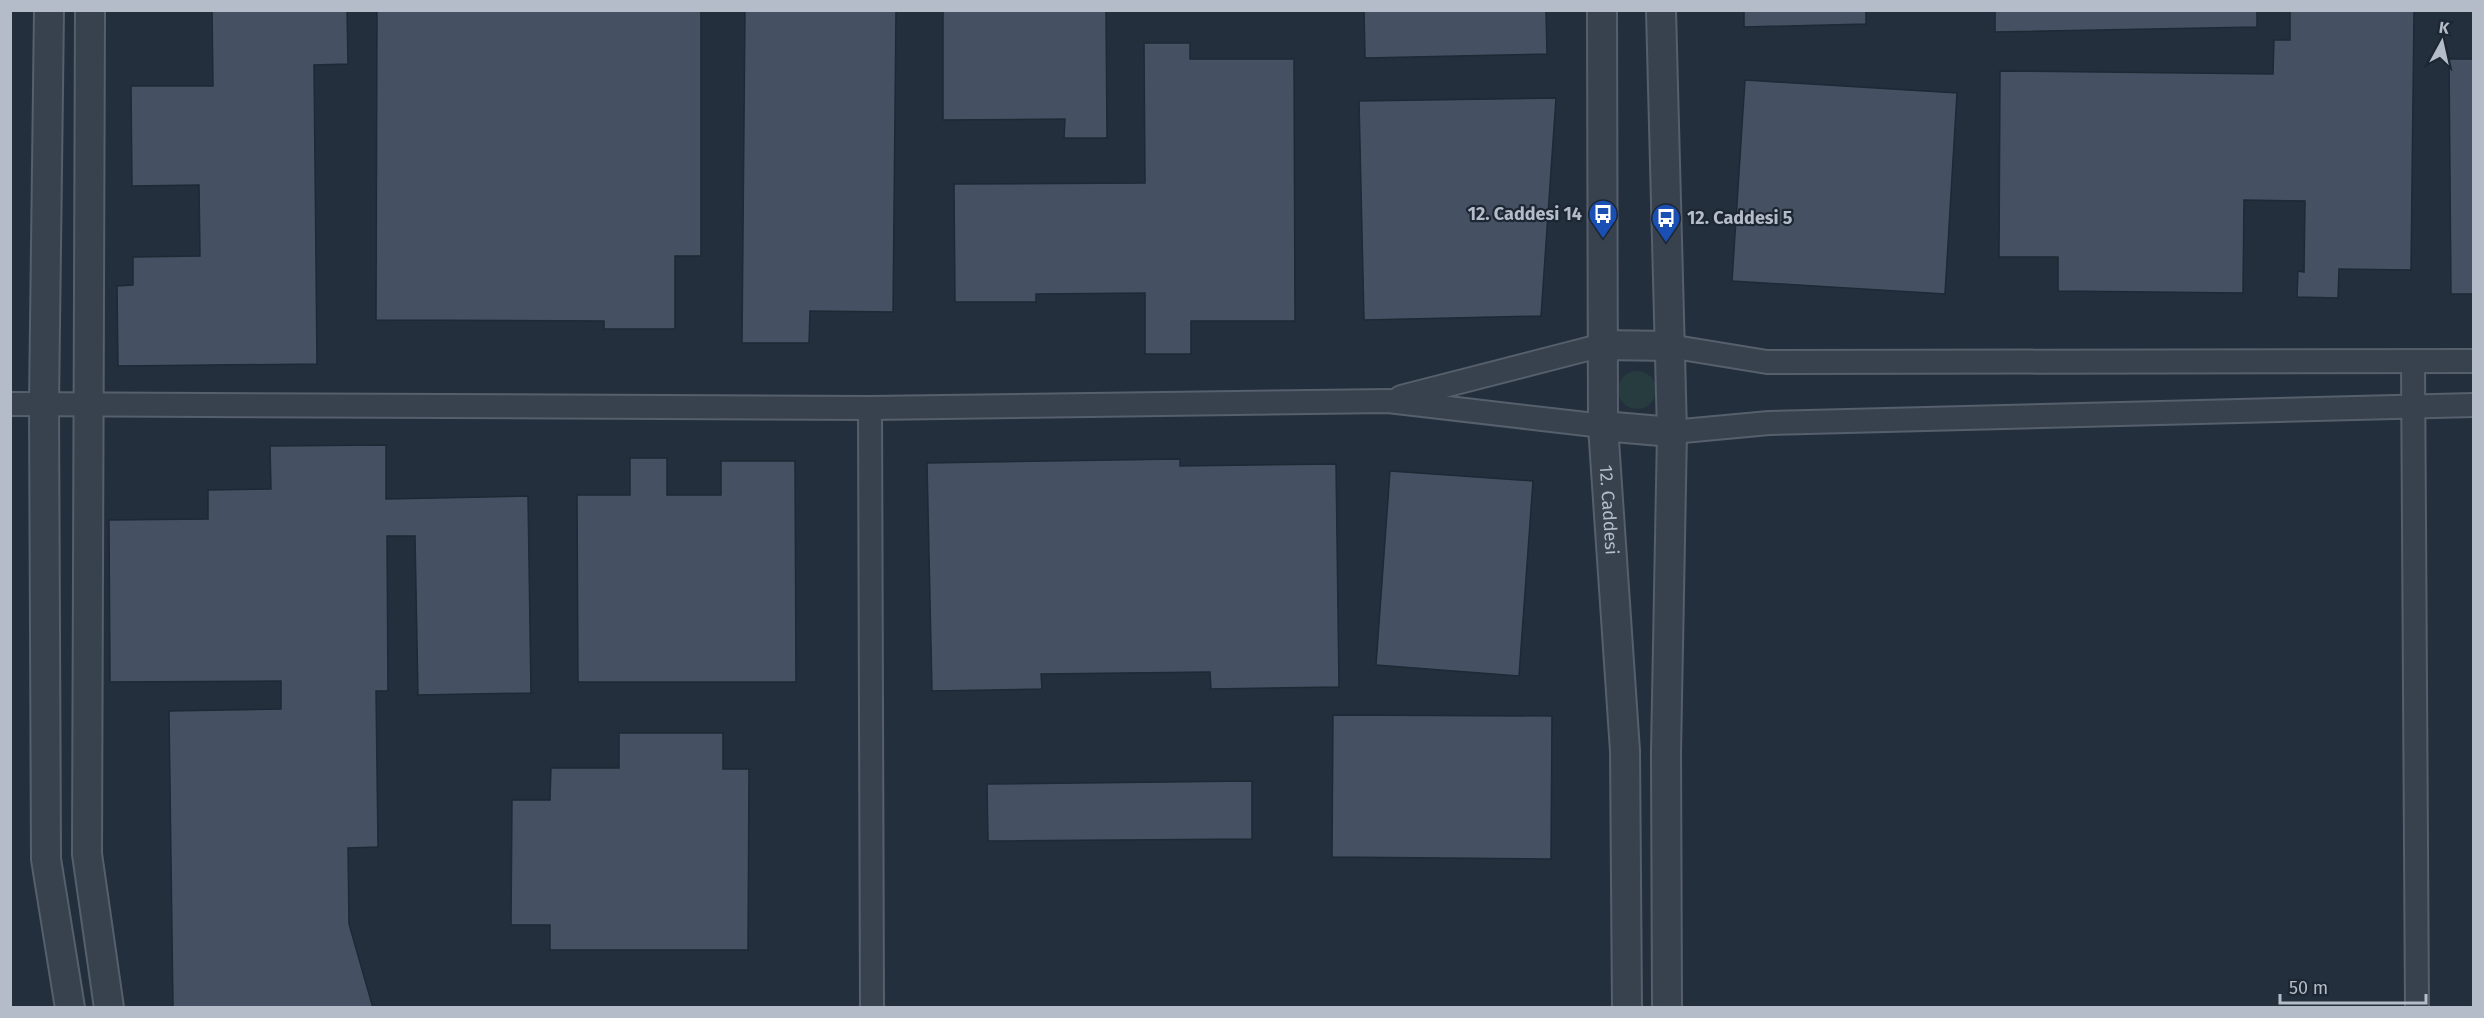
<svg xmlns="http://www.w3.org/2000/svg" width="2484" height="1018" font-family="'Fira Sans',sans-serif">
  <style>
    .green { fill: #263c3f }
    .building { fill: #455162; stroke: #1f2835; stroke-width: 1.5 }
    .lines { fill: none; stroke-linecap: round; stroke-linejoin: round }
    .minor-casing { stroke: #565f6c; stroke-width: 26 }
    .tertiary-casing { stroke: #565f6c; stroke-width: 32 }
    .minor { stroke: #38414e; stroke-width: 22 }
    .tertiary { stroke: #38414e; stroke-width: 28 }
    .labels { text-anchor: middle; stroke-width: 4.5; stroke-linejoin: round; paint-order: stroke }
    .poi-label { font-size: 18px; font-weight: bold; fill: #b4bcc9; stroke: #1d2633; text-anchor: end }
    .street-label { font-size: 18px; fill: #b4bcc9; stroke: #1d2633 }
  </style>
  <rect width="100%" height="100%" fill="#242f3e"/>
  <circle class="green" cx="1637" cy="390" r="19"/>
  <g class="building">
    <path d="M212,10H347L348,64L314,65L317,364L118,366L117,286L133,285V257L200,256L199,185L132,186L131,86H213Z"/>
    <path d="M377,10H701V256H675V329H604V321L376,320Z"/>
    <path d="M745,10H896L893,312L810,311L809,343H742Z"/>
    <path d="M943,10H1106L1107,138H1064L1065,119L943,120Z"/>
    <path d="M1364,10H1546L1547,54L1365,58Z"/>
    <path d="M1744,10H1866V24L1744,27Z"/>
    <path d="M1995,10H2257V27L1995,32Z"/>
    <path d="M2290,10H2414L2411,270L2339,269L2338,298L2297,297L2298,271L2304,272L2305,201L2244,200L2243,293L2058,291V257H1999L2000,71L2273,74L2274,40H2290Z"/>
    <path d="M1144,43H1190V59H1294L1295,321H1191V354H1145V293L1036,294V302H955L954,184L1145,183Z"/>
    <path d="M2449,59H2474V294H2451Z"/>
    <path d="M1745,80L1957,93L1945,294L1732,281Z"/>
    <path d="M1556,98L1541,316L1364,320L1359,101Z"/>
    <path d="M386,445V499L528,496L531,693L418,695L415,536H387L388,691H376L378,847L348,848L349,924L373,1008H173L169,711L281,709V681L110,682L109,520L208,519V490L271,489L270,446Z"/>
    <path d="M630,458H667V495H721V461H795L796,682H578L577,495H630Z"/>
    <path d="M1180,459V466L1336,464L1339,687L1211,689L1210,672L1041,674L1042,689L932,691L927,463Z"/>
    <path d="M1390,471L1533,481L1519,676L1376,665Z"/>
    <path d="M1333,715L1552,716L1551,859L1332,857Z"/>
    <path d="M619,733H723V769H749L748,950H550V925H511L512,800H550L551,768H619Z"/>
    <path d="M1252,781V839L988,841L987,784Z"/>
  </g>
  <g class="lines">
    <g class="minor-casing">
      <g id="minor">
        <path d="M1669,346L1767,362L2474,361"/>
        <path d="M2413,363L2417,1008"/>
        <path d="M1401,397L1603,345"/>
        <path d="M10,404L870,408L1388,401L1603,426"/>
        <path d="M870,408L872,1008"/>
        <path d="M1672,432L1769,423L2474,405"/>
      </g>
    </g>
    <g class="tertiary-casing">
      <g id="tertiary">
        <path d="M49,10L44,404L46,859L70,1008"/>
        <path d="M90,10L87,854L109,1008"/>
        <path id="s1" d="M1602,10L1603,426L1625,751L1627,1008"/>
        <path d="M1661,10L1672,432L1666,752L1667,1008"/>
        <path d="M1603,345L1669,346"/>
        <path d="M1603,426L1672,432"/>
      </g>
    </g>
    <use href="#minor" class="minor"/>
    <use href="#tertiary" class="tertiary"/>
  </g>
  <defs>
    <g id="bus-pin" transform="scale(1.5)"><path d="M0 17L-7.5 6A9.5 9.5 0 1 1 7.5 6Z" fill="#1a4fb4" stroke="#1d2633"/><path d="M-5-6H5V4H4V6H2V4H-2V6H-4V4H-5ZM-3.5-4V0h7V-4ZM-3.5 1.2v1.5H-2V1.2ZM2 1.2v1.5H3.5V1.2Z" fill="#fff"/></g>
  </defs>
  <g fill-rule="evenodd">
    <use href="#bus-pin" x="1603" y="214"/>
    <use href="#bus-pin" x="1666" y="218"/>
  </g>
  <g class="labels">
    <g class="poi-label">
      <text x="1582" y="220">12. Caddesi 14</text>
      <text x="1687" y="224" text-anchor="start">12. Caddesi 5</text>
    </g>
    <g class="street-label">
      <text dy="6" stroke="none"><textPath href="#s1" startOffset="500">12. Caddesi</textPath></text>
    </g>
  </g>
  <rect width="2484" height="1018" fill="none" stroke="#b4bcc9" stroke-width="24"/>
  <g transform="translate(2442 42) rotate(8)" stroke="#1d2633" stroke-width="4.5" paint-order="stroke">
  <path d="M0-4.5L10 22L0 15L-10 22Z" fill="#b4bcc9"/>
  <text y="-9" font-size="16" font-weight="bold" text-anchor="middle" fill="#b4bcc9">K</text>
  </g>
  <path d="M2280 994v9h146v-9" fill="none" stroke="#b4bcc9" stroke-width="3"/>
  <text x="2289" y="994" font-size="18" fill="#b4bcc9" stroke="#1d2633" stroke-width="4.5" paint-order="stroke">50 m</text>
</svg>
